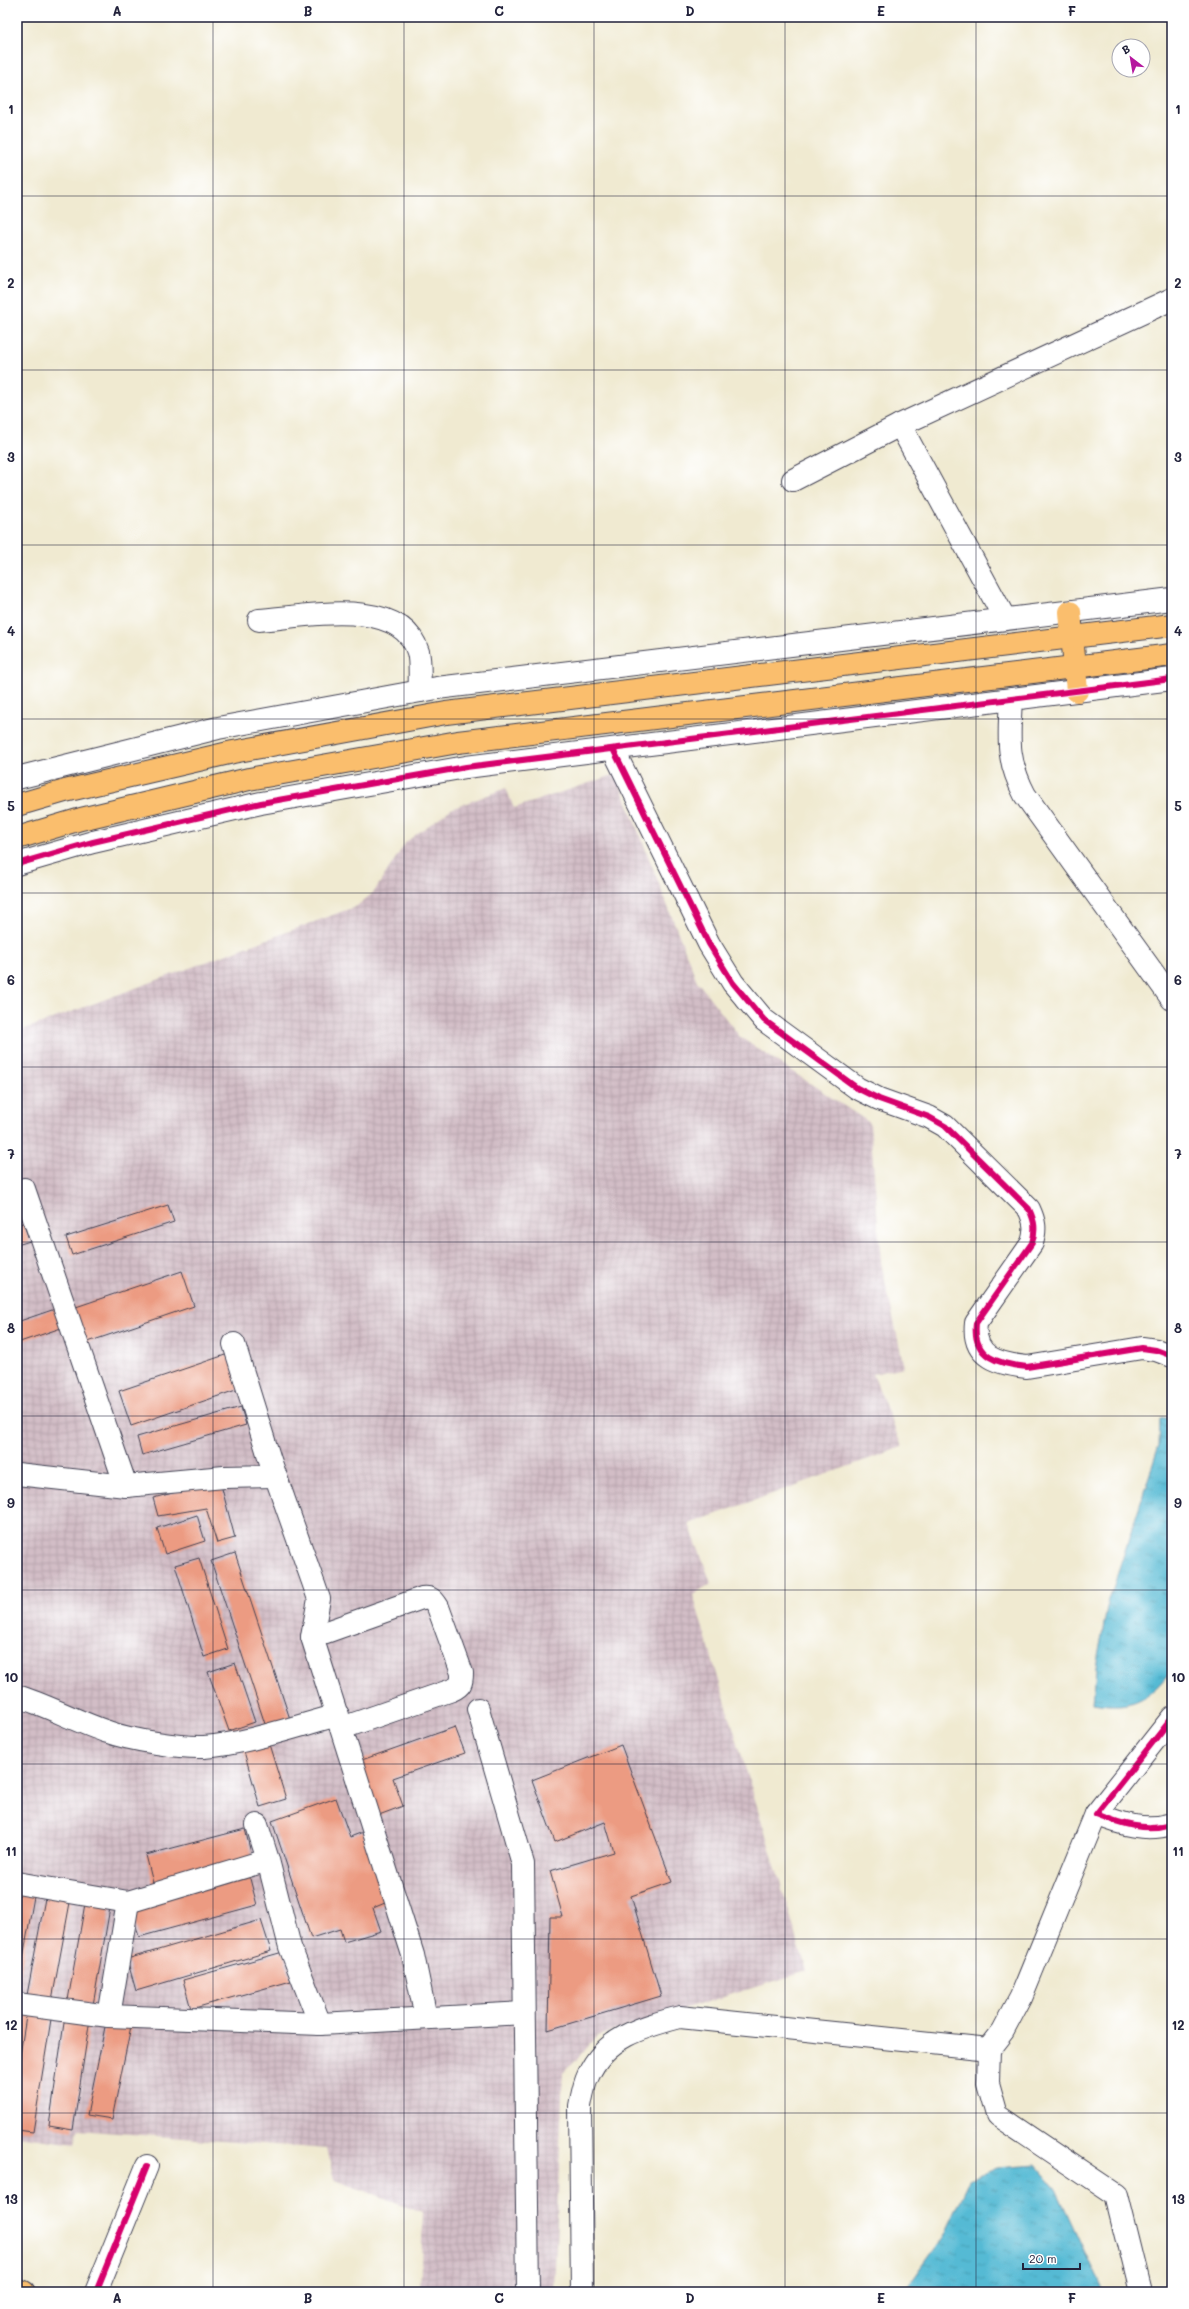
<svg xmlns="http://www.w3.org/2000/svg" width="1189" height="2309" font-family="Mali,sans-serif">
  <style>
    .industrial { fill: url(#industrial-grid) }
    .water { fill: url(#water-ripples); stroke: #3c6e88 }
    .building { fill: #ec9b82 }
    .lines { fill: none; stroke-linecap: round; stroke-linejoin: round }
    .minor-casing { stroke: #414052; stroke-width: 24 }
    .major-casing { stroke: #414052; stroke-width: 24 }
    .highway-casing { stroke: #414052; stroke-width: 24 }
    .minor { stroke: #fff; stroke-width: 22 }
    .major { stroke: #fabe6d; stroke-width: 22 }
    .highway { stroke: #fabe6d; stroke-width: 22 }
    .cycleway-casing { stroke: #fff; stroke-width: 8 }
    .cycleway { stroke: #d6006c; stroke-width: 6 }
    .grid { fill: none; stroke: #22223b; stroke-width: 1; stroke-opacity: 0.55 }
    .neatline { fill: none; stroke: #22223b; stroke-width: 1.5 }
    .grid-label { font-size: 13px; text-anchor: middle; font-weight: bold; fill: #22223b }
  </style>
  <defs>
    <pattern id="industrial-grid" width="8" height="8" patternUnits="userSpaceOnUse"><rect width="8" height="8" fill="#d2bdc6"/><path d="M0 4h8M4 0v8" fill="none" stroke="#b4a2ab"/></pattern>
    <pattern id="water-ripples" width="26" height="14" patternUnits="userSpaceOnUse"><rect width="26" height="14" fill="#55bad4"/><path d="M2 4q2-2 4 0t4 0M15 11q2-2 4 0t4 0" fill="none" stroke="#4697ad"/></pattern>
  </defs>
  <rect width="100%" height="100%" fill="#fff"/>
  <filter id="ink" filterUnits="userSpaceOnUse"><feTurbulence type="fractalNoise" baseFrequency=".025" numOctaves="2"/><feDisplacementMap in="SourceGraphic" scale="8" xChannelSelector="R" yChannelSelector="G"/><feConvolveMatrix kernelMatrix="1 2 1 2 8 2 1 2 1" color-interpolation-filters="sRGB"/></filter>
  <filter id="wash" filterUnits="userSpaceOnUse"><feTurbulence type="fractalNoise" baseFrequency=".012" numOctaves="4" result="noise"/><feDisplacementMap in="SourceGraphic" scale="16" xChannelSelector="R" yChannelSelector="G"/><feGaussianBlur stdDeviation="0.9" result="paint"/><feColorMatrix in="noise" values="0 0 0 0 0 0 0 0 0 0 0 0 0 0 0 0 0 1.4 0 .05"/><feComposite in="paint" operator="in"/></filter>
  <g filter="url(#wash)">
    <rect width="100%" height="100%" fill="#f0ead1"/>
    <path class="industrial" d="M616,774L697,981L740,1037L870,1123L881,1262L904,1367L873,1374L902,1447L689,1524L711,1583L693,1595L807,1971L598,2036L563,2073L554,2292H420L423,2212L334,2180L327,2149L78,2130L75,2144L17,2136V1032L357,906L374,892L406,842L451,809L506,788L514,808Z"/>
    <g class="water">
      <path d="M1172,1417V1669C1149,1700 1132,1710 1093,1703L1096,1668L1107,1607L1159,1445L1160,1419Z"/>
      <path d="M1036,2165L1056,2189L1103,2292H904L944,2236L970,2180L997,2168Z"/>
    </g>
    <g id="blocks">
      <g class="building">
        <path d="M168,1205L174,1222L72,1255L66,1237Z"/>
        <path d="M17,1208L20,1217L17,1219Z"/>
        <path d="M23,1223L30,1241L17,1245V1225Z"/>
        <path d="M182,1271L194,1306L85,1343L73,1308Z"/>
        <path d="M55,1309L61,1328L17,1343V1322Z"/>
        <path d="M228,1354L239,1389L131,1426L119,1391Z"/>
        <path d="M241,1407L246,1425L142,1455L137,1437Z"/>
        <path d="M220,1481L235,1538L217,1543L206,1508L158,1516L153,1498Z"/>
        <path d="M197,1515L205,1541L165,1554L157,1528Z"/>
        <path d="M235,1553L291,1722L267,1730L211,1561Z"/>
        <path d="M199,1558L228,1649L204,1657L175,1565Z"/>
        <path d="M235,1663L255,1722L229,1731L208,1672Z"/>
        <path d="M455,1727L465,1753L393,1778L403,1806L379,1815L359,1761Z"/>
        <path d="M268,1741L286,1799L260,1807L243,1748Z"/>
        <path d="M621,1745L672,1882L631,1896L661,1996L548,2030L550,1917H563L550,1871L614,1852L605,1822L555,1842L532,1780Z"/>
        <path d="M336,1798L350,1837L363,1832L385,1903L373,1908L381,1931L344,1942L340,1929L311,1938L272,1821Z"/>
        <path d="M245,1829L253,1861L154,1887L146,1855Z"/>
        <path d="M249,1875L257,1905L139,1937L131,1907Z"/>
        <path d="M17,1888L35,1891L18,1986H17Z"/>
        <path d="M46,1893L71,1897L52,2000L27,1995Z"/>
        <path d="M86,1898L111,1902L93,2005L68,2000Z"/>
        <path d="M261,1920L271,1951L136,1991L127,1959Z"/>
        <path d="M283,1952L291,1981L191,2009L183,1980Z"/>
        <path d="M27,2010L52,2013L33,2132L17,2130V2075Z"/>
        <path d="M65,2016L90,2019L73,2130L49,2126Z"/>
        <path d="M106,2022L131,2026L112,2119L87,2115Z"/>
      </g>
    </g>
  </g>
  <g filter="url(#ink)">
    <use href="#blocks" fill-opacity="0" stroke="#414052" stroke-width="1"/>
    <g class="lines">
      <g class="minor-casing">
        <g id="minor">
          <path d="M900,425L1005,619"/>
          <path d="M793,480L900,425L1172,299"/>
          <path d="M259,620C303,617 401,595 418,652C421,663 419,679 420,691"/>
          <path d="M1011,699C1009,738 1006,759 1025,795L1172,999"/>
          <path d="M613,749L709,944L733,983L764,1020L857,1088L879,1099L929,1117L945,1126L1029,1209C1035,1222 1036,1229 1032,1243L976,1323C972,1358 999,1364 1027,1367L1142,1348L1156,1350L1172,1356"/>
          <path d="M17,778L218,728L437,688L1172,599"/>
          <path d="M17,864L93,842L261,803L466,767L1172,679"/>
          <path d="M24,1189L126,1486"/>
          <path d="M234,1344L270,1460L319,1599L312,1637L413,1955L426,2018"/>
          <path d="M17,1474L126,1486L224,1477L275,1476"/>
          <path d="M312,1637L422,1598C431,1597 433,1599 438,1607L462,1673C462,1683 461,1686 452,1690L342,1728"/>
          <path d="M17,1696C49,1706 77,1722 108,1732C130,1740 181,1748 204,1747C245,1744 297,1726 338,1715"/>
          <path d="M478,1709L523,1864L528,2292"/>
          <path d="M1096,1814C1121,1824 1145,1832 1172,1824"/>
          <path d="M257,1825L268,1860L290,1947L320,2024L524,2013"/>
          <path d="M17,1883L128,1902L268,1860"/>
          <path d="M17,2004L109,2016L320,2024"/>
          <path d="M109,2016L128,1902"/>
          <path d="M989,2049L988,2083L997,2115L1116,2195L1140,2292"/>
          <path d="M96,2292L147,2166"/>
          <path d="M582,2292L580,2106C582,2096 584,2084 588,2076C605,2037 642,2027 680,2017L989,2049L1003,2031L1021,1997L1096,1814L1172,1718"/>
        </g>
      </g>
      <g class="major-casing">
        <g id="major">
          <path d="M1070,612L1077,691"/>
          <path d="M17,805L65,791L233,752L446,713L1172,625"/>
          <path d="M17,838L81,819L249,779L458,742L1172,655"/>
        </g>
      </g>
      <g class="highway-casing">
        <path id="highway" d="M17,2289L24,2292"/>
      </g>
      <use href="#minor" class="minor"/>
      <use href="#major" class="major"/>
      <use href="#highway" class="highway"/>
      <g class="cycleway-casing">
        <g id="cycleway">
          <path d="M613,749L709,944L733,983L764,1020L857,1088L879,1099L929,1117L945,1126L1029,1209C1035,1222 1036,1229 1032,1243L976,1323C972,1358 999,1364 1027,1367L1142,1348L1156,1350L1172,1356"/>
          <path d="M17,864L93,842L261,803L466,767L1172,679"/>
          <path d="M1172,1718L1096,1814C1121,1824 1145,1832 1172,1824"/>
          <path d="M96,2292L147,2166"/>
        </g>
      </g>
      <use href="#cycleway" class="cycleway"/>
    </g>
  </g>
  <path class="grid" d="M213,17V2292M404,17V2292M594,17V2292M785,17V2292M976,17V2292M17,196H1172M17,370H1172M17,545H1172M17,719H1172M17,893H1172M17,1067H1172M17,1242H1172M17,1416H1172M17,1590H1172M17,1764H1172M17,1939H1172M17,2113H1172"/>
  <rect width="1189" height="2309" fill="none" stroke="#fff" stroke-width="44"/>
  <g transform="translate(1131 58) rotate(329)"><circle r="19" fill="#ffffff" stroke="#a7a7b1"/>
  <path d="M0-3L7 15L0 10L-7 15Z" fill="#b5179e"/>
  <text y="-6" font-size="11" font-weight="bold" text-anchor="middle" fill="#22223b">B</text>
  </g>
  <path d="M1023 2263v6h57v-6" fill="none" stroke="#22223b" stroke-width="2"/>
  <text x="1029" y="2263" font-size="12" fill="#22223b" stroke="#ffffff" stroke-width="3" paint-order="stroke">20 m</text>
  <rect x="22" y="22" width="1145" height="2265" class="neatline"/>
  <g class="grid-label">
    <text x="117" y="16">A</text>
    <text x="308" y="16">B</text>
    <text x="499" y="16">C</text>
    <text x="690" y="16">D</text>
    <text x="881" y="16">E</text>
    <text x="1072" y="16">F</text>
    <text x="11" y="114">1</text>
    <text x="1178" y="114">1</text>
    <text x="11" y="288">2</text>
    <text x="1178" y="288">2</text>
    <text x="11" y="462">3</text>
    <text x="1178" y="462">3</text>
    <text x="11" y="636">4</text>
    <text x="1178" y="636">4</text>
    <text x="11" y="811">5</text>
    <text x="1178" y="811">5</text>
    <text x="11" y="985">6</text>
    <text x="1178" y="985">6</text>
    <text x="11" y="1159">7</text>
    <text x="1178" y="1159">7</text>
    <text x="11" y="1333">8</text>
    <text x="1178" y="1333">8</text>
    <text x="11" y="1508">9</text>
    <text x="1178" y="1508">9</text>
    <text x="11" y="1682">10</text>
    <text x="1178" y="1682">10</text>
    <text x="11" y="1856">11</text>
    <text x="1178" y="1856">11</text>
    <text x="11" y="2030">12</text>
    <text x="1178" y="2030">12</text>
    <text x="11" y="2204">13</text>
    <text x="1178" y="2204">13</text>
    <text x="117" y="2303">A</text>
    <text x="308" y="2303">B</text>
    <text x="499" y="2303">C</text>
    <text x="690" y="2303">D</text>
    <text x="881" y="2303">E</text>
    <text x="1072" y="2303">F</text>
  </g>
</svg>
